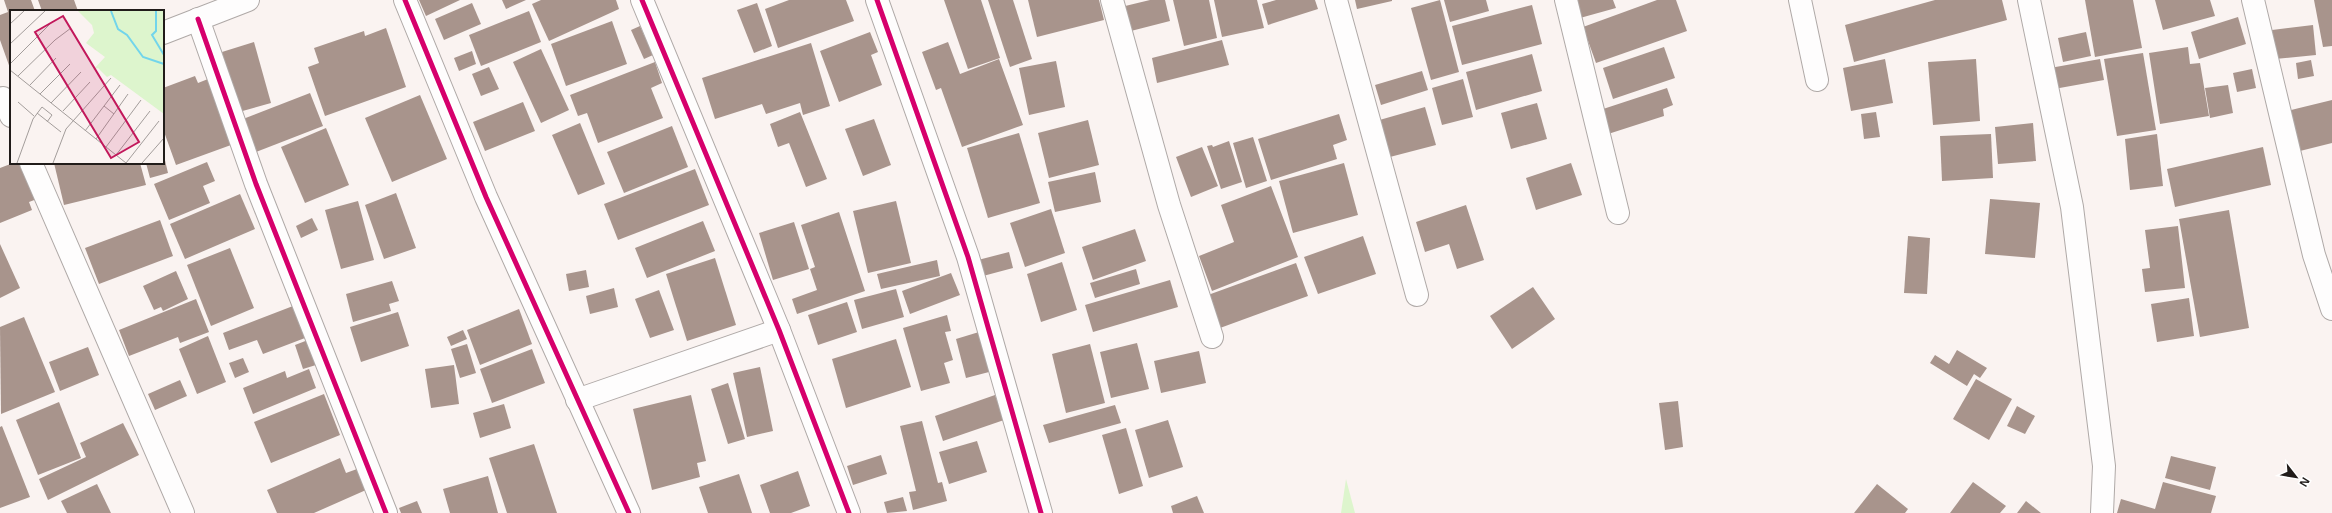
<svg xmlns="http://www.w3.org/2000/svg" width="2332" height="513" font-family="'Open Sans',sans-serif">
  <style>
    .green { fill: #ddf5cd }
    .building { fill: #a8948c }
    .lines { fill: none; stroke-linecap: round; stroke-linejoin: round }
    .minor-casing { stroke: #afa9a7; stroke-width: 24 }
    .minor { stroke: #fefdfd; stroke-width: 22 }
    .cycleway-casing { stroke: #fff; stroke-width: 8 }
    .cycleway { stroke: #d6006c; stroke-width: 5 }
    .inset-river { fill: none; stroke: #72d5eb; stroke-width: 2 }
    .inset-road { fill: none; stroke: #a39d9b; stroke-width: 1 }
    .view { fill: #c2185b; fill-opacity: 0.15; stroke: #c2185b; stroke-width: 2 }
    .inset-edge { fill: none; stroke: #211c1a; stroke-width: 2 }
  </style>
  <rect width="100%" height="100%" fill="#faf3f1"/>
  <path class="green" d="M1346,479L1355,513H1341Z"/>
  <g class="building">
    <path d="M4,0H31L35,11H11V71L0,40V15L8,12Z"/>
    <path d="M38,0H74L78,11H42Z"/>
    <path d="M419,0H460L426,16Z"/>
    <path d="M502,0H526L506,9Z"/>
    <path d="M541,0H616L619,9L549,41L532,4Z"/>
    <path d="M789,0H846L854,21L778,48L765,9Z"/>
    <path d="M944,0H981L1000,58L968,69Z"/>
    <path d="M988,0H1013L1032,59L1010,67Z"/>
    <path d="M1028,0H1099L1104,20L1037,37Z"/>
    <path d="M1150,0H1165L1170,21L1127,32L1121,7Z"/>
    <path d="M1173,0H1209L1217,38L1184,46Z"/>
    <path d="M1214,0H1257L1264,28L1222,37Z"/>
    <path d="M1276,0H1315L1318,9L1268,25L1262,4Z"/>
    <path d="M1355,0H1392V1L1357,9Z"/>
    <path d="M1440,0L1459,72L1431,80L1411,8Z"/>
    <path d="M1444,0H1486L1489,11L1450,22Z"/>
    <path d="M1575,0H1613L1616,8L1580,18Z"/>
    <path d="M1657,0H1676L1687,31L1596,63L1583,27Z"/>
    <path d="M1935,0H2002L2007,20L1854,62L1845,25Z"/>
    <path d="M2085,0H2133L2142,48L2095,57Z"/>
    <path d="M2155,0H2210L2215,16L2163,30Z"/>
    <path d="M2314,0H2332V46L2323,47Z"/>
    <path d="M472,3L481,24L444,40L435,19Z"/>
    <path d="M757,3L772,46L754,53L737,10Z"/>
    <path d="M1532,5L1542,44L1462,65L1452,26Z"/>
    <path d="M529,11L541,42L481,66L469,35Z"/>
    <path d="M2238,17L2246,44L2199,59L2191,32Z"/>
    <path d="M612,21L627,64L566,86L551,44Z"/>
    <path d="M2313,25L2316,55L2275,59L2272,30Z"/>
    <path d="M640,26L653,55L644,59L631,30Z"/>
    <path d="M386,28L406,87L325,116L308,67L319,63L314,48L364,31L365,36Z"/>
    <path d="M870,32L878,52L871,55L882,85L839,102L820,51Z"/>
    <path d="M2086,32L2091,56L2063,62L2058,38Z"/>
    <path d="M1222,40L1229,65L1157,83L1152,58Z"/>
    <path d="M254,42L271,103L239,112L222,52Z"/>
    <path d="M948,42L960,74L999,59L1023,125L962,147L941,88L936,90L922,52Z"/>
    <path d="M811,43L830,106L803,115L800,103L766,114L762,104L715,119L702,78Z"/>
    <path d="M1664,47L1675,78L1613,99L1603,68Z"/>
    <path d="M2188,47L2190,64L2200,63L2209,116L2160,124L2149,53Z"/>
    <path d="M541,49L569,110L541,123L513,62Z"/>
    <path d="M472,51L476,64L459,71L454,58Z"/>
    <path d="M2143,53L2156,130L2117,136L2104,59Z"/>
    <path d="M1532,54L1542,91L1476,110L1466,72Z"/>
    <path d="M1885,59L1893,103L1851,111L1843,68Z"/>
    <path d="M1976,59L1980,121L1933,125L1928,62Z"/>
    <path d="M2100,59L2104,80L2054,89L2050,68Z"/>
    <path d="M2311,60L2314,76L2298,79L2296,63Z"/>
    <path d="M1056,61L1065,107L1029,115L1019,68Z"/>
    <path d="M655,62L662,83L651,88L663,118L598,143L587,113L578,116L570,95Z"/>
    <path d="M489,67L499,89L481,96L472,74Z"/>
    <path d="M2252,69L2256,88L2237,92L2233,73Z"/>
    <path d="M1422,71L1428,90L1381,105L1375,85Z"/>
    <path d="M195,76L198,83L208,79L231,145L176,165L163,129V88Z"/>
    <path d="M1463,79L1473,117L1442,125L1432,88Z"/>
    <path d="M2228,85L2233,113L2210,118L2205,88Z"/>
    <path d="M1667,88L1673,105L1663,109L1664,116L1605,135L1597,111Z"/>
    <path d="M310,93L323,126L256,152L243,119Z"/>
    <path d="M420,95L447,159L392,182L365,118Z"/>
    <path d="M2332,100V143L2296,152L2287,111Z"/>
    <path d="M523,102L535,131L485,151L473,122Z"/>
    <path d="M1537,103L1547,139L1511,149L1501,113Z"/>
    <path d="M1425,107L1436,145L1386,158L1376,121Z"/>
    <path d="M800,112L827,179L806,187L789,143L778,147L770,124Z"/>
    <path d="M1876,112L1880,137L1864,139L1861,114Z"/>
    <path d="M1339,114L1347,140L1333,145L1337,159L1271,180L1258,139Z"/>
    <path d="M874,119L891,165L863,176L845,129Z"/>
    <path d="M1088,120L1099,165L1049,178L1038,133Z"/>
    <path d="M580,123L605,184L578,195L552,135Z"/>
    <path d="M2033,123L2036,161L1998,164L1995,127Z"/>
    <path d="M672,126L688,167L624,193L607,152Z"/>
    <path d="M326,128L349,185L305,203L281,147Z"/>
    <path d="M1019,133L1040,203L988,218L967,148Z"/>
    <path d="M1991,134L1993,178L1942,181L1940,136Z"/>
    <path d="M2157,134L2163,186L2130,190L2125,139Z"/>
    <path d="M1253,137L1267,181L1246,188L1233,143Z"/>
    <path d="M1229,141L1242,182L1221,189L1207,146L1212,145L1213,147Z"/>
    <path d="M1202,147L1218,186L1191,197L1176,157Z"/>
    <path d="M2263,147L2271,185L2175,207L2167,169Z"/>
    <path d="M164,156L168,173L150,178L146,163H163Z"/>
    <path d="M207,162L215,181L203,186L210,203L169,220L154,184Z"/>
    <path d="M13,163H22L37,199L29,202L32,210L0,223V168Z"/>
    <path d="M54,163H140L146,185L64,205Z"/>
    <path d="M1344,163L1358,215L1293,233L1279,181Z"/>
    <path d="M1571,163L1582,195L1536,210L1526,178Z"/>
    <path d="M695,169L709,205L618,240L604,204Z"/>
    <path d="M1095,172L1101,202L1055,212L1048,182Z"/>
    <path d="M1271,186L1298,257L1212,291L1199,256L1234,242L1221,205Z"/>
    <path d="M396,193L416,248L384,259L365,205Z"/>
    <path d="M240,194L255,229L185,259L170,224Z"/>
    <path d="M1990,199L2040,203L2035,258L1985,254Z"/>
    <path d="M358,201L374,260L341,269L325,210Z"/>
    <path d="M896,201L911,263L868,273L853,211Z"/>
    <path d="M1466,205L1484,260L1457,269L1449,244L1425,252L1416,222Z"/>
    <path d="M1051,209L1065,253L1025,267L1010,223Z"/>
    <path d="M2229,210L2249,328L2200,337L2179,219Z"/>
    <path d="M839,212L865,291L797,314L792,299L817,290L810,269L815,267L801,225Z"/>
    <path d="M312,218L318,230L301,238L296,226Z"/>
    <path d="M160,220L173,256L99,284L85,248Z"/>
    <path d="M703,221L715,251L647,278L635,248Z"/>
    <path d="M794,222L809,269L773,280L759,233Z"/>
    <path d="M2178,226L2185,288L2145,292L2142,269L2150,268L2145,230Z"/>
    <path d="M1135,229L1146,261L1093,280L1082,247Z"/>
    <path d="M1363,236L1376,274L1318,294L1304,257Z"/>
    <path d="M1908,236L1930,238L1927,294L1904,293Z"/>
    <path d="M0,244L20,288L0,298Z"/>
    <path d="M230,248L254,308L211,326L187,265Z"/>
    <path d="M1009,252L1013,268L983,276L978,260Z"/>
    <path d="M715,258L736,325L687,341L666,274Z"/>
    <path d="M937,260L940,276L881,289L877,274Z"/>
    <path d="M1062,262L1077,310L1041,322L1027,274Z"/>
    <path d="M1296,263L1308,296L1220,328L1208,295Z"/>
    <path d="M1136,269L1140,284L1095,298L1090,283Z"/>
    <path d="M586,270L589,287L569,291L566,274Z"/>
    <path d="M176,271L188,299L163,311L161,307L154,310L143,286Z"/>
    <path d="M951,273L960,295L910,314L902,291Z"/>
    <path d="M1170,280L1178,307L1093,332L1085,305Z"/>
    <path d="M392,281L399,301L389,304L391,311L353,322L346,294Z"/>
    <path d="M1533,287L1555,319L1512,349L1490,316Z"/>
    <path d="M614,288L618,307L590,314L586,296Z"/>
    <path d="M896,289L904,317L862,329L854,300Z"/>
    <path d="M659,290L674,330L650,338L635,299Z"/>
    <path d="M2189,298L2194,336L2157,342L2151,304Z"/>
    <path d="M196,299L209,332L180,343L178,337L129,356L119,330Z"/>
    <path d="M847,302L857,332L818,345L808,315Z"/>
    <path d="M293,306L305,338L263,354L257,340L229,350L223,333Z"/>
    <path d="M519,309L532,344L480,365L467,330Z"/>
    <path d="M398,312L409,346L361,362L350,327Z"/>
    <path d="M947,315L951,331L945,332L953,360L944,363L950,383L921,391L903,328Z"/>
    <path d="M24,317L55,392L1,414L0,327Z"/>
    <path d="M463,330L467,339L451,346L447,337Z"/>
    <path d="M979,332L989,372L966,378L956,339Z"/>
    <path d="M208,336L226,382L197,394L179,349Z"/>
    <path d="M896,339L911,387L846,408L832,359Z"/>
    <path d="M308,340L316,365L303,369L295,345Z"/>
    <path d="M1137,343L1149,389L1111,398L1100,352Z"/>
    <path d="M467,344L476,373L460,378L451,349Z"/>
    <path d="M1090,344L1105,403L1066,413L1052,354Z"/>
    <path d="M88,347L99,375L60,391L49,362Z"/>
    <path d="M532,349L545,383L492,403L480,369Z"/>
    <path d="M1957,350L1987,368L1980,378L1974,374L1967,386L1930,363L1935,355L1949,364Z"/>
    <path d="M1199,351L1206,383L1161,393L1154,361Z"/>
    <path d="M243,358L249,372L235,378L229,363Z"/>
    <path d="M454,365L459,404L431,408L425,369Z"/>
    <path d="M760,367L773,431L747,437L733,373Z"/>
    <path d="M309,369L316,388L253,414L243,388L285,371L287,378Z"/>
    <path d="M1976,379L2012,399L1989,440L1953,419Z"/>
    <path d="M180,380L187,396L155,410L148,394Z"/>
    <path d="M728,383L745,439L728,444L711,389Z"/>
    <path d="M324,394L340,435L271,463L254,422Z"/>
    <path d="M691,395L706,461L697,463L700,477L652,490L633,409Z"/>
    <path d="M995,395L1004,420L943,441L935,416Z"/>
    <path d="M1678,401L1683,447L1665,450L1659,403Z"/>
    <path d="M59,402L81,458L38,475L16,420Z"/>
    <path d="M504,404L511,428L480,438L473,413Z"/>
    <path d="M1115,405L1121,423L1049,443L1043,425Z"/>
    <path d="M2017,406L2035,416L2025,434L2007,426Z"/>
    <path d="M1168,420L1183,467L1149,478L1135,430Z"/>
    <path d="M922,421L938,483L942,482L947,501L913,510L909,492L916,491L900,426Z"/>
    <path d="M123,423L139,455L48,500L39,479L86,457L80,443Z"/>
    <path d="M2,426L30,497L0,508V427Z"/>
    <path d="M1126,428L1143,486L1119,494L1102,435Z"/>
    <path d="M977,441L987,472L949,484L939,452Z"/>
    <path d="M534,444L557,513H507L489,458Z"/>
    <path d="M881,455L887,474L853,485L847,466Z"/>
    <path d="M2171,456L2216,467L2210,490L2165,478Z"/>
    <path d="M340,458L346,473L357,469L366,490L314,513H277L267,490Z"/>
    <path d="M798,471L810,506L791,513H770L760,485Z"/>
    <path d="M739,474L752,513H708L699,487Z"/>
    <path d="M488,476L498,513H450L443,489Z"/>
    <path d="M1973,482L2006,506L2000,513H1950Z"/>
    <path d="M2163,482L2216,496L2211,513H2117L2121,499L2155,509Z"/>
    <path d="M97,484L111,513H67L61,501Z"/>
    <path d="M1877,484L1908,509L1905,513H1854Z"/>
    <path d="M1197,496L1204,513H1173L1171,506Z"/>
    <path d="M903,497L907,511L887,513L884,502Z"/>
    <path d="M417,501L422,513H401L399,508Z"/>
    <path d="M2026,501L2041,513H2017Z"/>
  </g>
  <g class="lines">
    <g class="minor-casing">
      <g id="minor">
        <path d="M405,0L486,197L629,513"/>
        <path d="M642,0L779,330L849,513"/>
        <path d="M877,0L968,257L1041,513"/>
        <path d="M1112,0L1169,205L1212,337"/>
        <path d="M1336,0L1417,295"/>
        <path d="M1566,0L1618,213"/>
        <path d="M1800,0L1817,80"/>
        <path d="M2029,0L2072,207L2104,466L2102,513"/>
        <path d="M2253,0L2314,255L2332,309"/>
        <path d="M198,19L256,184L386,513"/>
        <path d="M163,33L248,0"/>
        <path d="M3,98L11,116"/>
        <path d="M31,163L183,513"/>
        <path d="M577,400L779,330"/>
      </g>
    </g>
    <use href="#minor" class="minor"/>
    <g class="cycleway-casing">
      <g id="cycleway">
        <path d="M405,0L486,197L629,513"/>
        <path d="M642,0L779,330L849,513"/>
        <path d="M877,0L968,257L1041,513"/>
        <path d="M198,19L256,184L386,513"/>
      </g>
    </g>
    <use href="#cycleway" class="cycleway"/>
  </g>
  <g transform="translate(10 10)">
    <rect width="154" height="154" fill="#faf3f1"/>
    <path d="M68,1H154V104L101,65L97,67L88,58L83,60L95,47L76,33L84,23L82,15Z" fill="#ddf5cd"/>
    <path class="inset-river" d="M101,1L108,19L117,25L133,47L154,54M146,1V21L142,25L154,45"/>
    <path class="inset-road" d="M0,14L14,1M0,34L35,1M0,54L43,11M0,60L116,153M8,66L45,30L61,18M20,75L46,48M30,84L60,54M8,92L24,106M41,93L71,62M94,96L104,104M53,101L80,72M27,103L51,122M75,121L110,75M86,129L118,84M96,137L131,90M106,145L140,101M7,153L23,109L32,97L42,105L37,112M43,153L56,119L101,68M116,153L149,111M132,153L154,128"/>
    <path class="view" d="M53,6L129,132L101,148L25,22Z"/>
    <rect width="154" height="154" class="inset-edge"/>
  </g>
  <g transform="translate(2296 477) rotate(121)" stroke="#ffffff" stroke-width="3" paint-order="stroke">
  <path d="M0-3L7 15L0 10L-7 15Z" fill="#211c1a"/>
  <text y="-6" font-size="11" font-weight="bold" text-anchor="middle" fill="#211c1a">N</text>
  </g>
</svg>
